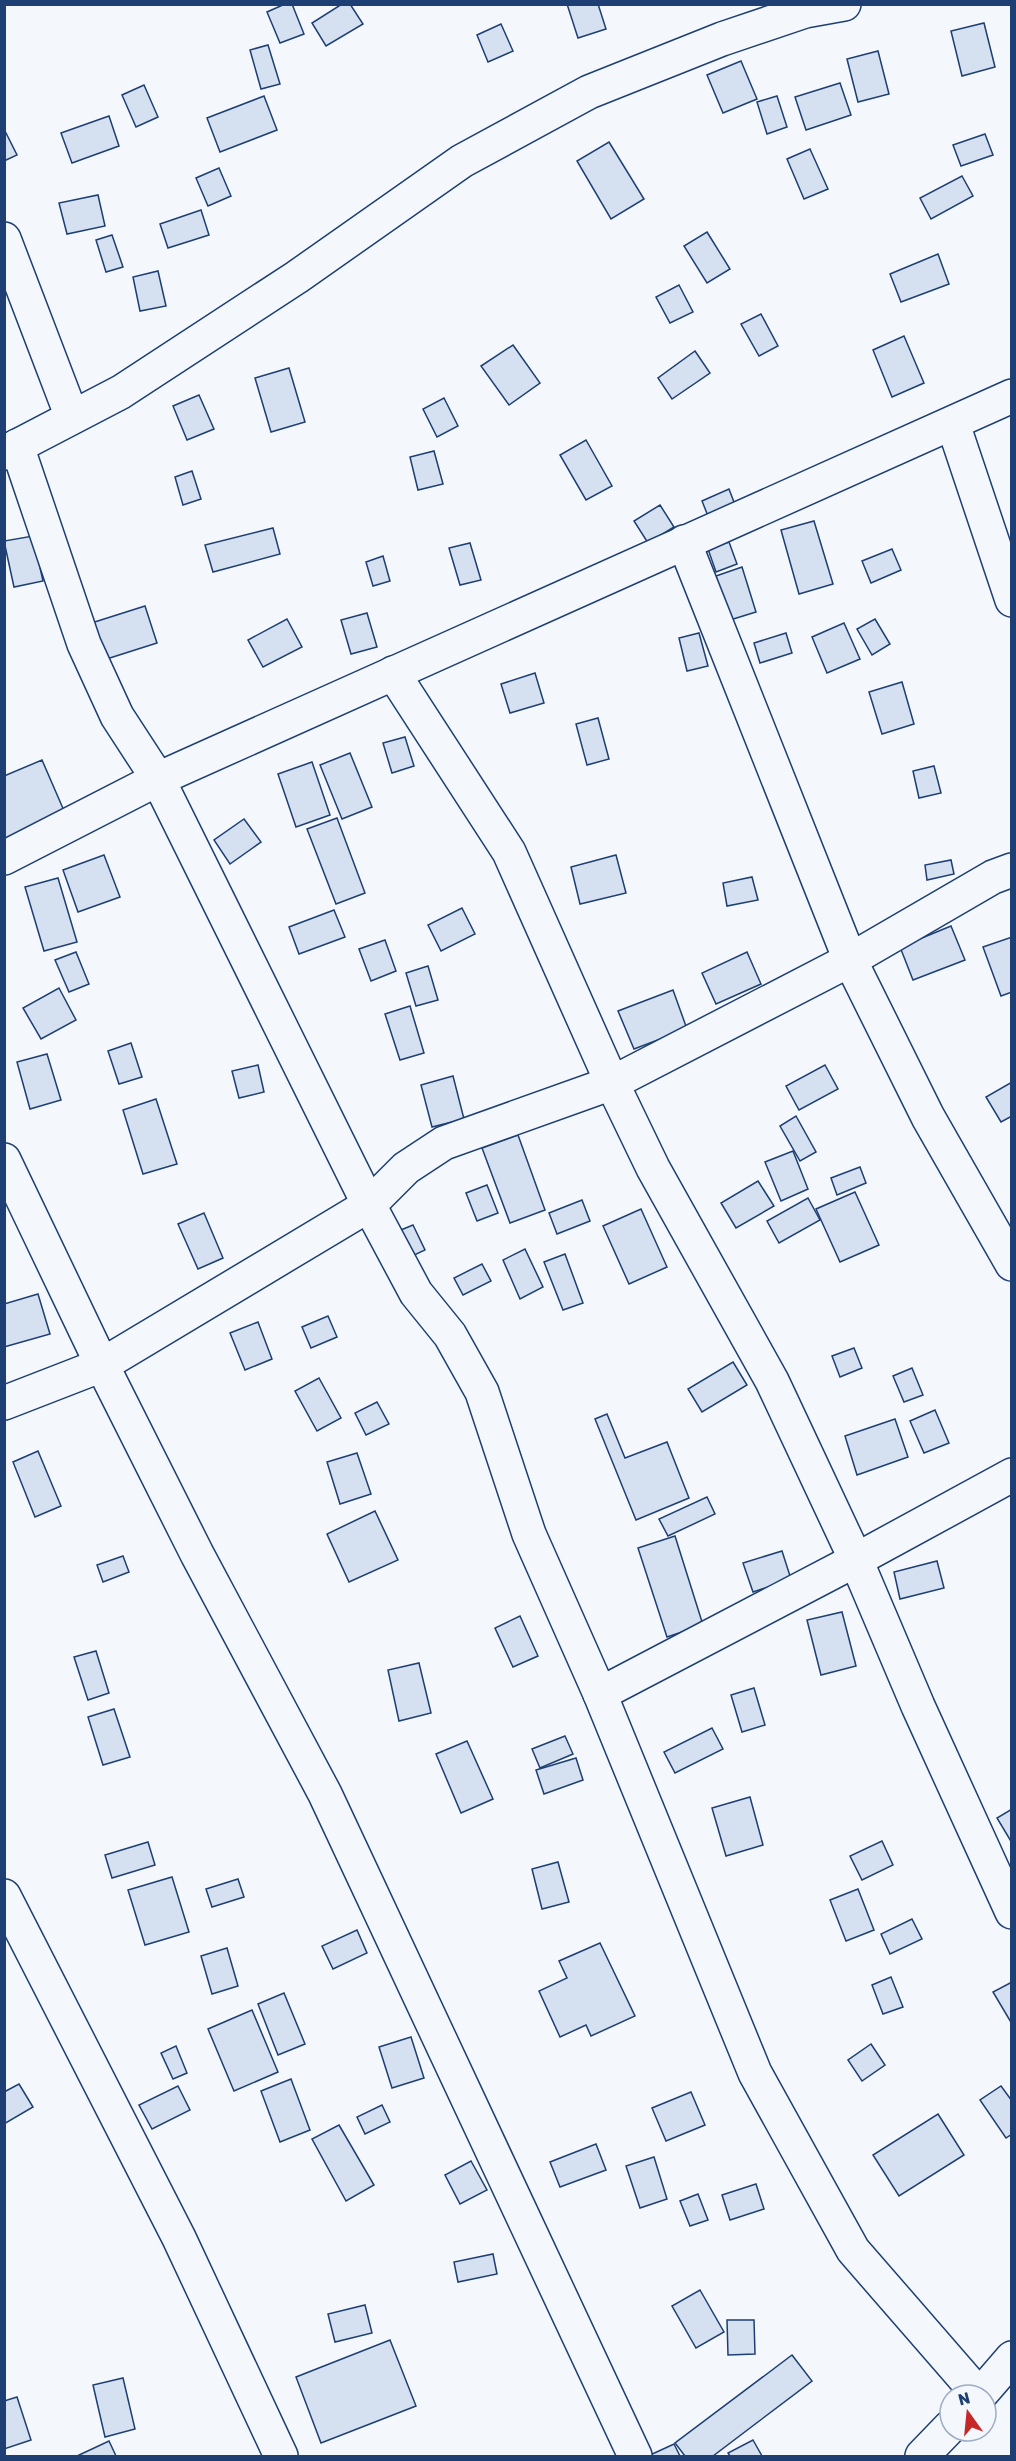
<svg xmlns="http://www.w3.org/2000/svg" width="1016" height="2461" font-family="Rubik,sans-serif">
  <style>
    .building { fill: #d5e0f0; stroke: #1d3f73; stroke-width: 1.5 }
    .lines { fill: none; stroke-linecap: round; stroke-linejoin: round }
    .minor-casing { stroke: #1d3f73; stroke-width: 36 }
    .minor { stroke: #f4f7fb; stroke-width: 33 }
  </style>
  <rect width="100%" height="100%" fill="#f4f7fb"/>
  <g class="building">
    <path d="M285,4H292L304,34L280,43L267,12Z"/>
    <path d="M342,4H350L363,24L326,46L312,23Z"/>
    <path d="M567,4H598L606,29L578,38Z"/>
    <path d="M984,23L995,67L962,76L951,31Z"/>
    <path d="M501,24L513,51L488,62L477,35Z"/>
    <path d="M268,45L280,84L261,89L250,50Z"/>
    <path d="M878,51L889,94L858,102L847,59Z"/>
    <path d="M741,61L757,99L723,113L707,75Z"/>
    <path d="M840,83L851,115L806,130L795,97Z"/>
    <path d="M144,85L158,117L136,127L122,95Z"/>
    <path d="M264,96L277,130L220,152L207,118Z"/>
    <path d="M777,96L787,127L767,134L757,102Z"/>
    <path d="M109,116L119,146L72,163L61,133Z"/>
    <path d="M4,129L17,155L4,161Z"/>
    <path d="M985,134L993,155L961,166L953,145Z"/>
    <path d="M609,142L644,199L611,219L577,161Z"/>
    <path d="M810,149L828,189L804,199L787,159Z"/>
    <path d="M219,168L231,196L208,206L196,178Z"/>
    <path d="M962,176L973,196L931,219L920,198Z"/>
    <path d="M98,195L105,226L67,234L59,203Z"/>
    <path d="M201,210L209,235L168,248L160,224Z"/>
    <path d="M707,232L730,269L707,283L684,246Z"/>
    <path d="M112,235L123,267L106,272L96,240Z"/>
    <path d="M938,254L949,284L901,302L890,274Z"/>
    <path d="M158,271L166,306L140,311L133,277Z"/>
    <path d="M679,285L693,312L670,323L656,297Z"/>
    <path d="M761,314L778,346L759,356L741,324Z"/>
    <path d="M904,336L924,383L892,397L873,350Z"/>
    <path d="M513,345L540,383L509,405L481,366Z"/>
    <path d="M695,351L710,373L672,399L658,378Z"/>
    <path d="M289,368L305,422L271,432L255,378Z"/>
    <path d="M199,395L214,429L187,440L173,406Z"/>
    <path d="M444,398L458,426L437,437L423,409Z"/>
    <path d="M586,440L612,486L586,500L560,455Z"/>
    <path d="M434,451L443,484L418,490L410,457Z"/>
    <path d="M192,471L201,499L183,505L175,477Z"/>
    <path d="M729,489L737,510L710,521L702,501Z"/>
    <path d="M660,505L674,527L648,543L634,521Z"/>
    <path d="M814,521L833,584L799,594L781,530Z"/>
    <path d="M273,528L280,554L213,572L205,545Z"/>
    <path d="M33,536L43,581L14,587L4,541Z"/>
    <path d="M729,542L737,564L716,572L708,549Z"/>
    <path d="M470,543L481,580L460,585L449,548Z"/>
    <path d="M892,549L901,570L871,583L862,561Z"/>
    <path d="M383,556L390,581L373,586L366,562Z"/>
    <path d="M742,567L756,612L730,620L716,576Z"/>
    <path d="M145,606L157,643L94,663L82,626Z"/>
    <path d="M367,613L377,647L351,654L341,620Z"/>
    <path d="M287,619L302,647L263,667L248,640Z"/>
    <path d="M875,619L890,644L872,655L857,629Z"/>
    <path d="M844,623L860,659L827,673L812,637Z"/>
    <path d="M699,633L708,666L687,671L679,638Z"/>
    <path d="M786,633L792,653L760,663L754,643Z"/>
    <path d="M535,673L544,703L510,713L501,684Z"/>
    <path d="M902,682L914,724L882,734L869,692Z"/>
    <path d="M598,718L609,759L587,765L576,724Z"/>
    <path d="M405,737L414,766L392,773L383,743Z"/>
    <path d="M350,753L372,807L342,819L320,765Z"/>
    <path d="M42,760L65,813L4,839V776Z"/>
    <path d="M312,762L330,815L296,827L278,774Z"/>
    <path d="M934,766L941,793L919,798L913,771Z"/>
    <path d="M337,818L365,893L336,904L307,829Z"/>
    <path d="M244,819L261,842L230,864L214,840Z"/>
    <path d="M104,855L120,897L78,912L63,870Z"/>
    <path d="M616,855L626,893L580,904L571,867Z"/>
    <path d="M951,860L954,874L927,880L925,865Z"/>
    <path d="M752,877L758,900L727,906L723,883Z"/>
    <path d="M58,878L77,942L44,951L25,887Z"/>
    <path d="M462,908L475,934L441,951L428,925Z"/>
    <path d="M334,910L345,937L299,954L289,927Z"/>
    <path d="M951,926L965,960L913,980L900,947Z"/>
    <path d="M1012,937V992L1001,996L983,947Z"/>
    <path d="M385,940L396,971L371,981L359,949Z"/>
    <path d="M76,952L89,984L69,992L55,960Z"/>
    <path d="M747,952L761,984L716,1004L702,973Z"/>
    <path d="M428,966L438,1000L416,1006L406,973Z"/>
    <path d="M59,988L76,1020L41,1039L23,1008Z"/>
    <path d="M673,990L687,1029L634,1049L618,1011Z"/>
    <path d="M410,1006L424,1053L400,1060L385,1014Z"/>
    <path d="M131,1043L142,1077L119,1084L108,1051Z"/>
    <path d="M47,1054L61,1100L30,1109L17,1062Z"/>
    <path d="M258,1065L264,1092L239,1098L232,1071Z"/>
    <path d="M825,1065L838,1089L799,1110L786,1086Z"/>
    <path d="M453,1076L464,1119L432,1127L421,1085Z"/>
    <path d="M1012,1082V1116L1001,1122L986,1097Z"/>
    <path d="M156,1099L177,1164L143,1174L123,1110Z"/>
    <path d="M796,1116L816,1152L800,1161L780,1126Z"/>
    <path d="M518,1135L545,1210L510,1223L482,1148Z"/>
    <path d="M793,1151L808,1189L781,1201L765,1162Z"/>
    <path d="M860,1167L866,1183L837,1195L831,1178Z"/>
    <path d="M758,1181L774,1206L736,1228L721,1203Z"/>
    <path d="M487,1185L498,1213L477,1221L466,1193Z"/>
    <path d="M855,1192L879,1245L840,1262L816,1209Z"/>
    <path d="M808,1198L820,1220L779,1243L767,1221Z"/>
    <path d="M582,1200L590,1221L557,1234L549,1213Z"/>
    <path d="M641,1209L667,1267L629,1284L603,1226Z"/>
    <path d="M204,1213L223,1258L198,1269L178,1224Z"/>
    <path d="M413,1225L425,1250L408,1258L396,1232Z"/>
    <path d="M525,1249L543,1287L520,1299L503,1260Z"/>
    <path d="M565,1254L583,1303L563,1310L544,1262Z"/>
    <path d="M482,1264L491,1281L463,1295L454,1278Z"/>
    <path d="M38,1294L50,1334L4,1347V1304Z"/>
    <path d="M328,1316L337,1337L311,1348L302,1327Z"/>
    <path d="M258,1322L272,1359L245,1370L230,1333Z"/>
    <path d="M854,1348L862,1368L840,1377L832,1356Z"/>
    <path d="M733,1362L747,1385L702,1412L688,1389Z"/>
    <path d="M912,1368L923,1395L904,1402L893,1376Z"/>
    <path d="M319,1378L341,1418L317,1431L295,1391Z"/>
    <path d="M377,1402L389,1424L366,1435L355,1413Z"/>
    <path d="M935,1410L949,1443L924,1453L910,1421Z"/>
    <path d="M607,1414L625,1458L667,1442L689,1498L636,1520L595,1419Z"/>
    <path d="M895,1419L908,1457L857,1475L845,1436Z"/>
    <path d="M38,1451L61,1506L35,1517L13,1462Z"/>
    <path d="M357,1453L371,1494L340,1504L327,1462Z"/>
    <path d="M707,1497L715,1514L668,1536L659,1519Z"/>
    <path d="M375,1511L398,1560L349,1582L327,1534Z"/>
    <path d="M675,1536L703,1625L667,1637L638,1548Z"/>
    <path d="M782,1551L791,1579L753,1592L743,1563Z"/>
    <path d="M123,1556L129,1572L103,1582L97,1565Z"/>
    <path d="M937,1561L944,1588L900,1599L894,1572Z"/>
    <path d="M842,1612L856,1666L821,1675L807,1620Z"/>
    <path d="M520,1616L538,1656L513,1667L495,1628Z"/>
    <path d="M96,1651L109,1693L88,1700L74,1657Z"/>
    <path d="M419,1663L431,1713L399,1721L388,1670Z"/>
    <path d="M754,1688L765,1725L742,1732L731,1695Z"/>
    <path d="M114,1709L130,1757L103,1765L88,1717Z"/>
    <path d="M712,1728L723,1749L675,1773L664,1752Z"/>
    <path d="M565,1736L573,1754L540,1768L532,1749Z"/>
    <path d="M467,1741L493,1799L461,1813L436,1754Z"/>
    <path d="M576,1758L583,1780L544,1794L536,1770Z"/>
    <path d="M750,1797L763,1845L726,1856L712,1808Z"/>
    <path d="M1012,1809V1843L997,1818Z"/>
    <path d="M882,1841L893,1865L862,1880L850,1856Z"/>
    <path d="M148,1842L155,1865L112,1878L105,1855Z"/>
    <path d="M558,1862L569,1902L542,1909L532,1869Z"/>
    <path d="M172,1877L189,1932L145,1945L128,1890Z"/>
    <path d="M238,1879L244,1897L212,1907L206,1889Z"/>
    <path d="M858,1889L874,1930L846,1941L830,1900Z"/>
    <path d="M912,1919L922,1939L890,1954L881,1934Z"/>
    <path d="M357,1930L367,1953L333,1969L322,1946Z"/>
    <path d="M600,1943L635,2016L591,2036L586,2025L560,2037L539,1991L567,1978L559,1961Z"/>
    <path d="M227,1948L238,1986L212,1994L201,1956Z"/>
    <path d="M891,1977L903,2007L883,2014L872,1985Z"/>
    <path d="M1012,1982V2024L993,1992Z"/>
    <path d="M284,1993L305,2044L278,2055L258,2004Z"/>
    <path d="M252,2010L278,2072L234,2091L208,2029Z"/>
    <path d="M411,2037L424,2078L392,2088L379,2047Z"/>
    <path d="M871,2044L885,2065L862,2081L848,2060Z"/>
    <path d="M176,2046L187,2073L173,2079L161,2053Z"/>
    <path d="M291,2079L310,2130L280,2142L261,2091Z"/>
    <path d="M19,2084L33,2107L4,2124V2092Z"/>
    <path d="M178,2086L190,2110L152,2129L139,2105Z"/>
    <path d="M1001,2086L1012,2101V2134L1006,2138L980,2100Z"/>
    <path d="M691,2092L705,2125L666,2141L652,2108Z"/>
    <path d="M382,2105L390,2122L365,2134L357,2117Z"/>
    <path d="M938,2114L964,2155L899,2196L873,2155Z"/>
    <path d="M339,2125L374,2185L346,2201L312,2139Z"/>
    <path d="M596,2144L606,2170L560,2187L550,2162Z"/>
    <path d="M654,2157L667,2199L640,2208L626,2166Z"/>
    <path d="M471,2161L487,2190L460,2204L445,2175Z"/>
    <path d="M756,2184L764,2209L730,2220L722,2195Z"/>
    <path d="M698,2194L708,2220L690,2226L680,2201Z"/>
    <path d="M493,2254L497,2274L458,2282L454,2262Z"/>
    <path d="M700,2290L724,2332L696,2348L672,2306Z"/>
    <path d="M365,2305L372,2333L335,2342L328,2314Z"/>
    <path d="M727,2320H754L755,2354L728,2355Z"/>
    <path d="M390,2340L416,2406L321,2443L296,2377Z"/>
    <path d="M792,2355L812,2381L713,2456H685L675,2443Z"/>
    <path d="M123,2378L135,2429L105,2437L93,2385Z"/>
    <path d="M17,2397L31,2440L4,2449V2401Z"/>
    <path d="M753,2440L762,2456H730L728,2453Z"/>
    <path d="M109,2441L116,2456H77Z"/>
    <path d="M674,2444L680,2456H648Z"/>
  </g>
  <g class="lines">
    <g class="minor-casing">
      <g id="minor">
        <path d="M4,239L72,417"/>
        <path d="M953,424L1012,600"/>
        <path d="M17,446L84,644L117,716L158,779L369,1205L416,1293L450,1335L482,1392L529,1534L600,1694L755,2073L853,2250L979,2395"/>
        <path d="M4,453L121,392L297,277L462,161L589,92L722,39L805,11L844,4"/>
        <path d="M684,542L850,960L928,1117L1012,1264"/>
        <path d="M393,673L509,852L612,1083L653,1168L772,1381L856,1560L918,1706L1012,1912"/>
        <path d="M4,858L158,779L1012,396"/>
        <path d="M4,1160L102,1365L197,1554L325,1794L635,2456"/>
        <path d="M4,1403L102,1365L369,1205L406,1168L444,1143L612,1083L850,960L993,877L1012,870"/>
        <path d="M600,1694L856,1560L1012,1475"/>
        <path d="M4,1896L179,2238L281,2456"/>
        <path d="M980,2395L1012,2358"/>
        <path d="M922,2456L950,2427"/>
      </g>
    </g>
    <use href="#minor" class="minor"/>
  </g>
  <rect width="1016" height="2461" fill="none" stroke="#1d3f73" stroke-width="12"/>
  <g transform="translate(968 2413) rotate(345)"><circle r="28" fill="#f4f7fb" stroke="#9eadc5" stroke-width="1.5"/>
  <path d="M0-4.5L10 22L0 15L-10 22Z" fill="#c62828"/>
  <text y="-9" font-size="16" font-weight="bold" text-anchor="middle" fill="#1d3f73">N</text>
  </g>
</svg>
